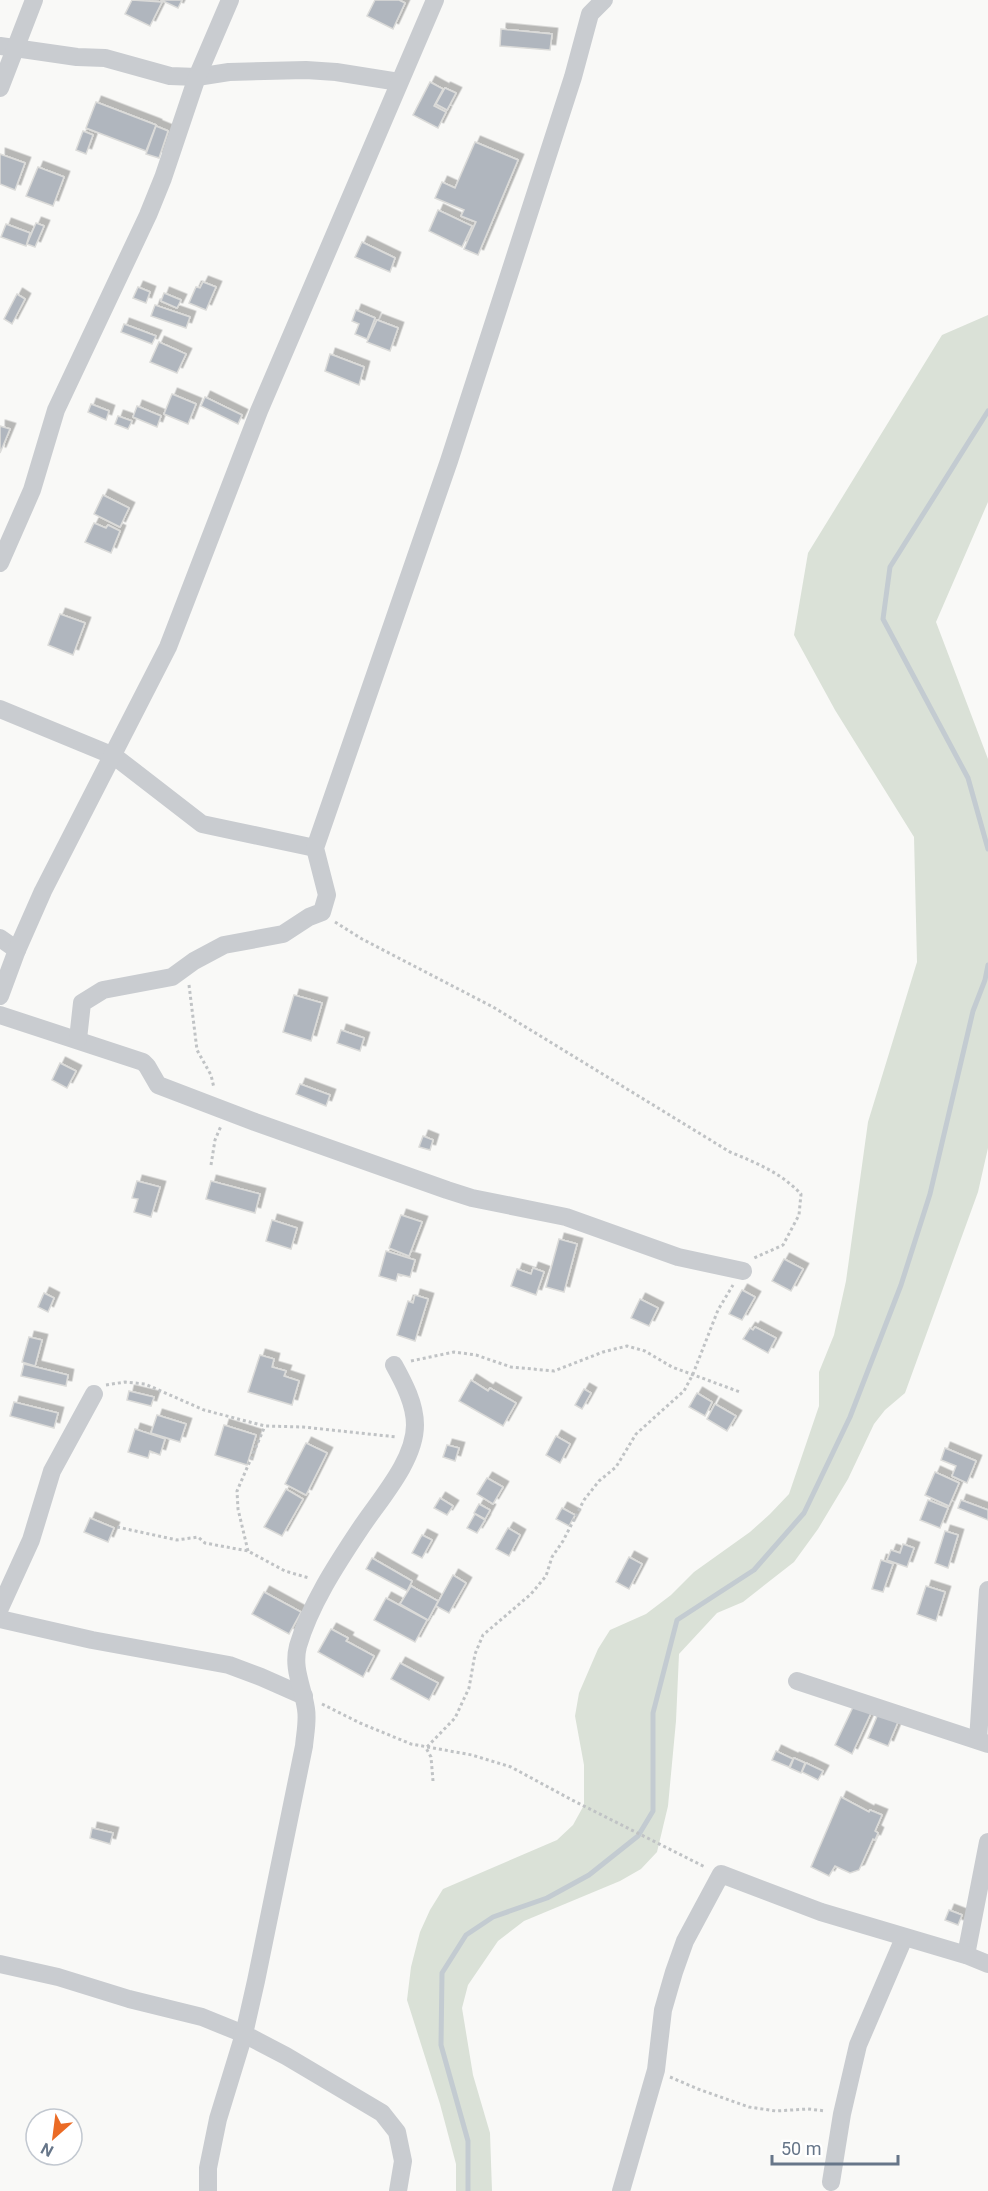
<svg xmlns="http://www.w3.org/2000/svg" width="988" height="2191" font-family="Roboto,sans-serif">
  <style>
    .green { fill: #dae1d7 }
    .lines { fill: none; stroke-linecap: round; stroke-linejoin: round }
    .stream { stroke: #c3cbd1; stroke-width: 5 }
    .building { fill: #b0b6be; stroke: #dbdbd9; stroke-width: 1.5; filter: url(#shadow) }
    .path { stroke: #c0c3c5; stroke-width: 3; stroke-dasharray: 3 3; stroke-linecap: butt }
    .minor { stroke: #c9ccd0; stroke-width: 18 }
  </style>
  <defs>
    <filter id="shadow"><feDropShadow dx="5.5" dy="-5.5" stdDeviation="0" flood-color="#0004"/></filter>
  </defs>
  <rect width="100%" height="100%" fill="#f9f9f7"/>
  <path class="green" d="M988,315V502L936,622L988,759V1148L978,1192L905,1393L885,1410L874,1424L848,1479L818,1529L794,1562L743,1602L717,1613L679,1654L676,1721L668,1806L657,1852L641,1869L620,1881L524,1921L498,1941L468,1985L462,2008L473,2075L490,2133L492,2191H456V2164L440,2104L407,2000L411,1967L420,1932L430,1910L443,1889L557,1840L573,1825L584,1805V1765L575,1716L579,1693L598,1649L610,1630L646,1614L671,1595L694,1572L750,1532L770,1514L789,1494L819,1406V1372L834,1335L846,1281L868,1122L917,962L914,837L835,710L794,635L808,553L942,335Z"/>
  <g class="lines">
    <g class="stream">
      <path d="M988,411L890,567L883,619L968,778L988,849"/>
      <path d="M468,2191V2141L441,2045L442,1973L466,1935L493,1917L547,1898L589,1875L638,1836L653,1811V1713L677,1620L754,1570L804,1513L850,1417L901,1285L930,1194L973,1011L985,980L988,965"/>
    </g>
  </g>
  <g class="building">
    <path d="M132,0L162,2L150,26L125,14Z"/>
    <path d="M161,0H182L178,8Z"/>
    <path d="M375,0H399L405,3L393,29L367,16Z"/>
    <path d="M501,29L552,34L550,50L500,46Z"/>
    <path d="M430,82L443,89L434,106L446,112L438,128L413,115Z"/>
    <path d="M445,88L456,93L447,110L436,104Z"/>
    <path d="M96,102L156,125L146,151L86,128Z"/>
    <path d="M156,126L168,131L159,158L146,154Z"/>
    <path d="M83,131L93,135L86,154L76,150Z"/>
    <path d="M475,142L518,160L478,255L464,249L476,222L461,216L464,210L435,198L442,182L455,188Z"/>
    <path d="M0,154L25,163L15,190L0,184Z"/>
    <path d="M38,167L64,177L53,206L26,196Z"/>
    <path d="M438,210L472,226L462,247L429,231Z"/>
    <path d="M36,223L44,226L35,247L27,244Z"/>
    <path d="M6,224L30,233L26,246L1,237Z"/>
    <path d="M362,242L395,258L390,272L355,257Z"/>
    <path d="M203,282L216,287L206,310L189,303L196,287L200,288Z"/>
    <path d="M138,287L150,292L146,303L133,298Z"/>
    <path d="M164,293L181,300L177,308L161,301Z"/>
    <path d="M17,294L25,299L12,324L4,319Z"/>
    <path d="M155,305L190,317L186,328L151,316Z"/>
    <path d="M356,310L375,318L367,339L355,334L359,324L352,321Z"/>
    <path d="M377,320L398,328L390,351L367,342Z"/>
    <path d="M124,324L156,336L152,344L121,332Z"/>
    <path d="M159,342L186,354L177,373L150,362Z"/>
    <path d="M330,354L364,367L359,385L325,371Z"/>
    <path d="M172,394L196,404L188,424L164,414Z"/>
    <path d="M205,397L242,415L238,424L201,406Z"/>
    <path d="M91,404L109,411L106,420L88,412Z"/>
    <path d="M137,406L161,416L157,427L133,417Z"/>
    <path d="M118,416L132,421L128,429L115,424Z"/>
    <path d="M0,426L10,429L0,453Z"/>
    <path d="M103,495L129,508L120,527L94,514Z"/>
    <path d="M94,523L106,528L108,525L120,531L111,553L85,542Z"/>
    <path d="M60,614L85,623L73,655L48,645Z"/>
    <path d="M294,995L322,1003L311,1041L283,1032Z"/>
    <path d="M341,1030L364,1038L360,1051L337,1043Z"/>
    <path d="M60,1063L76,1071L67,1088L52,1080Z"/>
    <path d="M300,1084L330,1095L326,1106L296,1094Z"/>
    <path d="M423,1136L433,1140L430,1150L419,1147Z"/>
    <path d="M137,1181L160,1187L151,1217L134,1212L138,1199L132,1198Z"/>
    <path d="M211,1181L260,1194L255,1213L206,1199Z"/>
    <path d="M401,1215L422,1222L409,1256L389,1248Z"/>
    <path d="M272,1220L297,1228L291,1249L266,1241Z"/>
    <path d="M559,1239L577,1244L564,1292L546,1287Z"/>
    <path d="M386,1251L415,1260L410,1277L398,1274L396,1281L379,1276Z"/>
    <path d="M784,1259L803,1269L791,1291L772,1281Z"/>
    <path d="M533,1268L544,1272L536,1295L511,1286L517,1269L531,1274Z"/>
    <path d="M742,1290L755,1297L742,1320L729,1314Z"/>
    <path d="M44,1293L54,1298L48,1312L38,1307Z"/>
    <path d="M415,1295L428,1299L415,1341L397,1335L408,1301L413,1303Z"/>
    <path d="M640,1299L658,1308L649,1326L631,1318Z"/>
    <path d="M755,1327L776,1338L768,1353L743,1339L750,1328L753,1330Z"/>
    <path d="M29,1337L42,1340L35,1366L22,1362Z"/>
    <path d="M260,1355L274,1359L272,1367L286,1371L284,1376L299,1381L292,1405L248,1392Z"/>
    <path d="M24,1364L68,1375L66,1386L21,1376Z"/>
    <path d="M471,1380L488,1391L490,1388L516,1403L503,1426L459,1401Z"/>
    <path d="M584,1389L591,1393L582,1409L575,1405Z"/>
    <path d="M129,1391L154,1397L151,1406L127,1400Z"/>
    <path d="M697,1393L712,1402L705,1416L689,1407Z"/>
    <path d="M14,1402L58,1413L54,1428L10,1416Z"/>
    <path d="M715,1404L736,1416L727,1431L707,1419Z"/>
    <path d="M157,1415L186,1424L180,1442L151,1433Z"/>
    <path d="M224,1425L256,1435L247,1465L215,1455Z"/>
    <path d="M135,1429L165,1439L160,1455L150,1451L148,1458L128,1452Z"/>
    <path d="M556,1436L570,1444L560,1463L546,1455Z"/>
    <path d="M306,1443L327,1453L306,1495L285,1484Z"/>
    <path d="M447,1445L459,1448L455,1461L443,1457Z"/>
    <path d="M945,1448L976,1461L967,1483L952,1476L956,1466L941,1460Z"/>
    <path d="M935,1472L959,1483L949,1506L925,1495Z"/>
    <path d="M487,1478L503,1487L493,1504L477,1494Z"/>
    <path d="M286,1489L303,1499L282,1536L264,1527Z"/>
    <path d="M440,1498L453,1506L447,1515L434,1508Z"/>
    <path d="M928,1500L948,1508L940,1528L920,1520Z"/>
    <path d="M961,1500L988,1510V1520L958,1508Z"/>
    <path d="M479,1504L490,1510L485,1519L474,1513Z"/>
    <path d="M562,1508L575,1515L569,1526L556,1519Z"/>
    <path d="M475,1514L485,1520L477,1533L467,1528Z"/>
    <path d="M90,1518L114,1528L108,1542L84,1532Z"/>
    <path d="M508,1528L520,1535L509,1556L496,1549Z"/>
    <path d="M945,1531L958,1535L948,1568L935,1563Z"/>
    <path d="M422,1535L432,1540L422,1558L412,1553Z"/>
    <path d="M903,1544L914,1548L907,1567L887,1560L891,1550L900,1553Z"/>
    <path d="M629,1557L642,1564L629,1589L616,1582Z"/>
    <path d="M372,1558L412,1581L407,1591L366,1569Z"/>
    <path d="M881,1560L893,1564L883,1592L872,1589Z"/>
    <path d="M453,1575L466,1583L449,1613L436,1606Z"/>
    <path d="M411,1586L438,1601L428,1620L400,1604Z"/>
    <path d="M926,1586L945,1592L936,1621L917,1614Z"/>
    <path d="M264,1592L301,1612L289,1634L252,1614Z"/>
    <path d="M386,1598L427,1620L415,1642L374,1620Z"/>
    <path d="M331,1629L348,1638L346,1641L374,1656L363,1677L318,1652Z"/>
    <path d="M400,1663L438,1683L429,1700L391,1679Z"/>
    <path d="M854,1705L871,1713L852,1754L835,1745Z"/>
    <path d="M878,1714L898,1722L888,1746L868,1738Z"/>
    <path d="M776,1751L793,1759L789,1767L772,1760Z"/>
    <path d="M794,1758L805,1763L801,1773L790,1768Z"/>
    <path d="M806,1763L823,1771L818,1780L802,1772Z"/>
    <path d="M841,1797L869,1812L870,1810L882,1815L875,1831L878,1833L875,1840L873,1839L859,1870L850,1873L835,1866L829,1876L811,1867Z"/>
    <path d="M92,1828L113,1833L110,1844L90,1838Z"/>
    <path d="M949,1910L962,1915L958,1925L945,1920Z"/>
  </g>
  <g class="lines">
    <g class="path">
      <path d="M335,922L362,939L493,1007L730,1152C757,1163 781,1173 801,1194L799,1215L783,1245L752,1259"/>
      <path d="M189,985L197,1050L211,1075L214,1088"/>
      <path d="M211,1165L215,1140L221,1126"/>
      <path d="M411,1361L454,1352L476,1355L511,1367L554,1371L603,1352L627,1346L645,1351L672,1367L740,1392"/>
      <path d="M106,1385L125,1382L145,1384L204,1410L265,1426L303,1427L397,1437"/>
      <path d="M117,1527L177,1540L198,1537L205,1543L248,1551L285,1571L309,1578"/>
      <path d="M248,1551L238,1509L237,1491L265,1426"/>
      <path d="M322,1704L360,1723L411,1744L472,1755L511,1767L572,1800L705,1867"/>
      <path d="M433,1781L431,1757L426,1748L455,1718L469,1688L475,1654L483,1635L531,1594L546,1576L552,1557L563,1541L584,1500L599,1481L616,1467L636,1434L684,1391L693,1374L718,1310L733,1285"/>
      <path d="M670,2077L698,2089L749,2107L776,2111L808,2109L826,2111"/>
    </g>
    <g class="minor">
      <path d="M0,46L77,57L105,58L170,76L197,77L229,72L306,70L336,72L399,82"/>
      <path d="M0,88L34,0"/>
      <path d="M0,563L32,490L56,410L148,215L163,178L197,77L230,0"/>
      <path d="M0,709L114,756L202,824L315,848"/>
      <path d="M0,938L17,950"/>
      <path d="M0,996L17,950L43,891L168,647L259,411L435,0"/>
      <path d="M0,1015L143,1062L147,1066L158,1085L255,1122L447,1190L472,1198L566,1217L678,1257L743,1271"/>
      <path d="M78,1039L82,1003L103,990L172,977L194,961L224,945L283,934L309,917L322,912L327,895L315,848L449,461L573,77L590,14L604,0"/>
      <path d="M0,1608L31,1540L52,1471L94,1394"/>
      <path d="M0,1619L92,1640L229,1665L261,1677L304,1696"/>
      <path d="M797,1681L988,1744"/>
      <path d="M978,1740L988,1590"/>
      <path d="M966,1955L988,1842"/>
      <path d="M0,1964L58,1977L129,1999L202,2017L244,2034L286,2056L382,2113L397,2132L403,2161L398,2191"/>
      <path d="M831,2182L842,2114L858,2045L904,1938"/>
      <path d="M208,2191V2168L218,2119L244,2034L256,1981L304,1746C305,1734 308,1721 306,1709C303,1687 292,1669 298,1646C310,1605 336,1565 360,1529C379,1500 415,1461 415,1425C415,1404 404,1383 394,1365"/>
      <path d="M621,2191L656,2070L663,2010L674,1972L685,1941L721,1874L821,1912L966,1955L988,1964"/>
    </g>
  </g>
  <g transform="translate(54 2137) rotate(208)"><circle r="28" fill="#ffffff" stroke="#c2c8d0" stroke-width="1.5"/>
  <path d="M0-4.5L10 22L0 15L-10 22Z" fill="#eb6b25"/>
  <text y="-9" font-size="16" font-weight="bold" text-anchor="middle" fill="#677689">N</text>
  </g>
  <path d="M772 2155v9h126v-9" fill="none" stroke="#677689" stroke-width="3"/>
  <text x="781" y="2155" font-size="18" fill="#677689" stroke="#ffffff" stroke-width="4.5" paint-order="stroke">50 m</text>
</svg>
